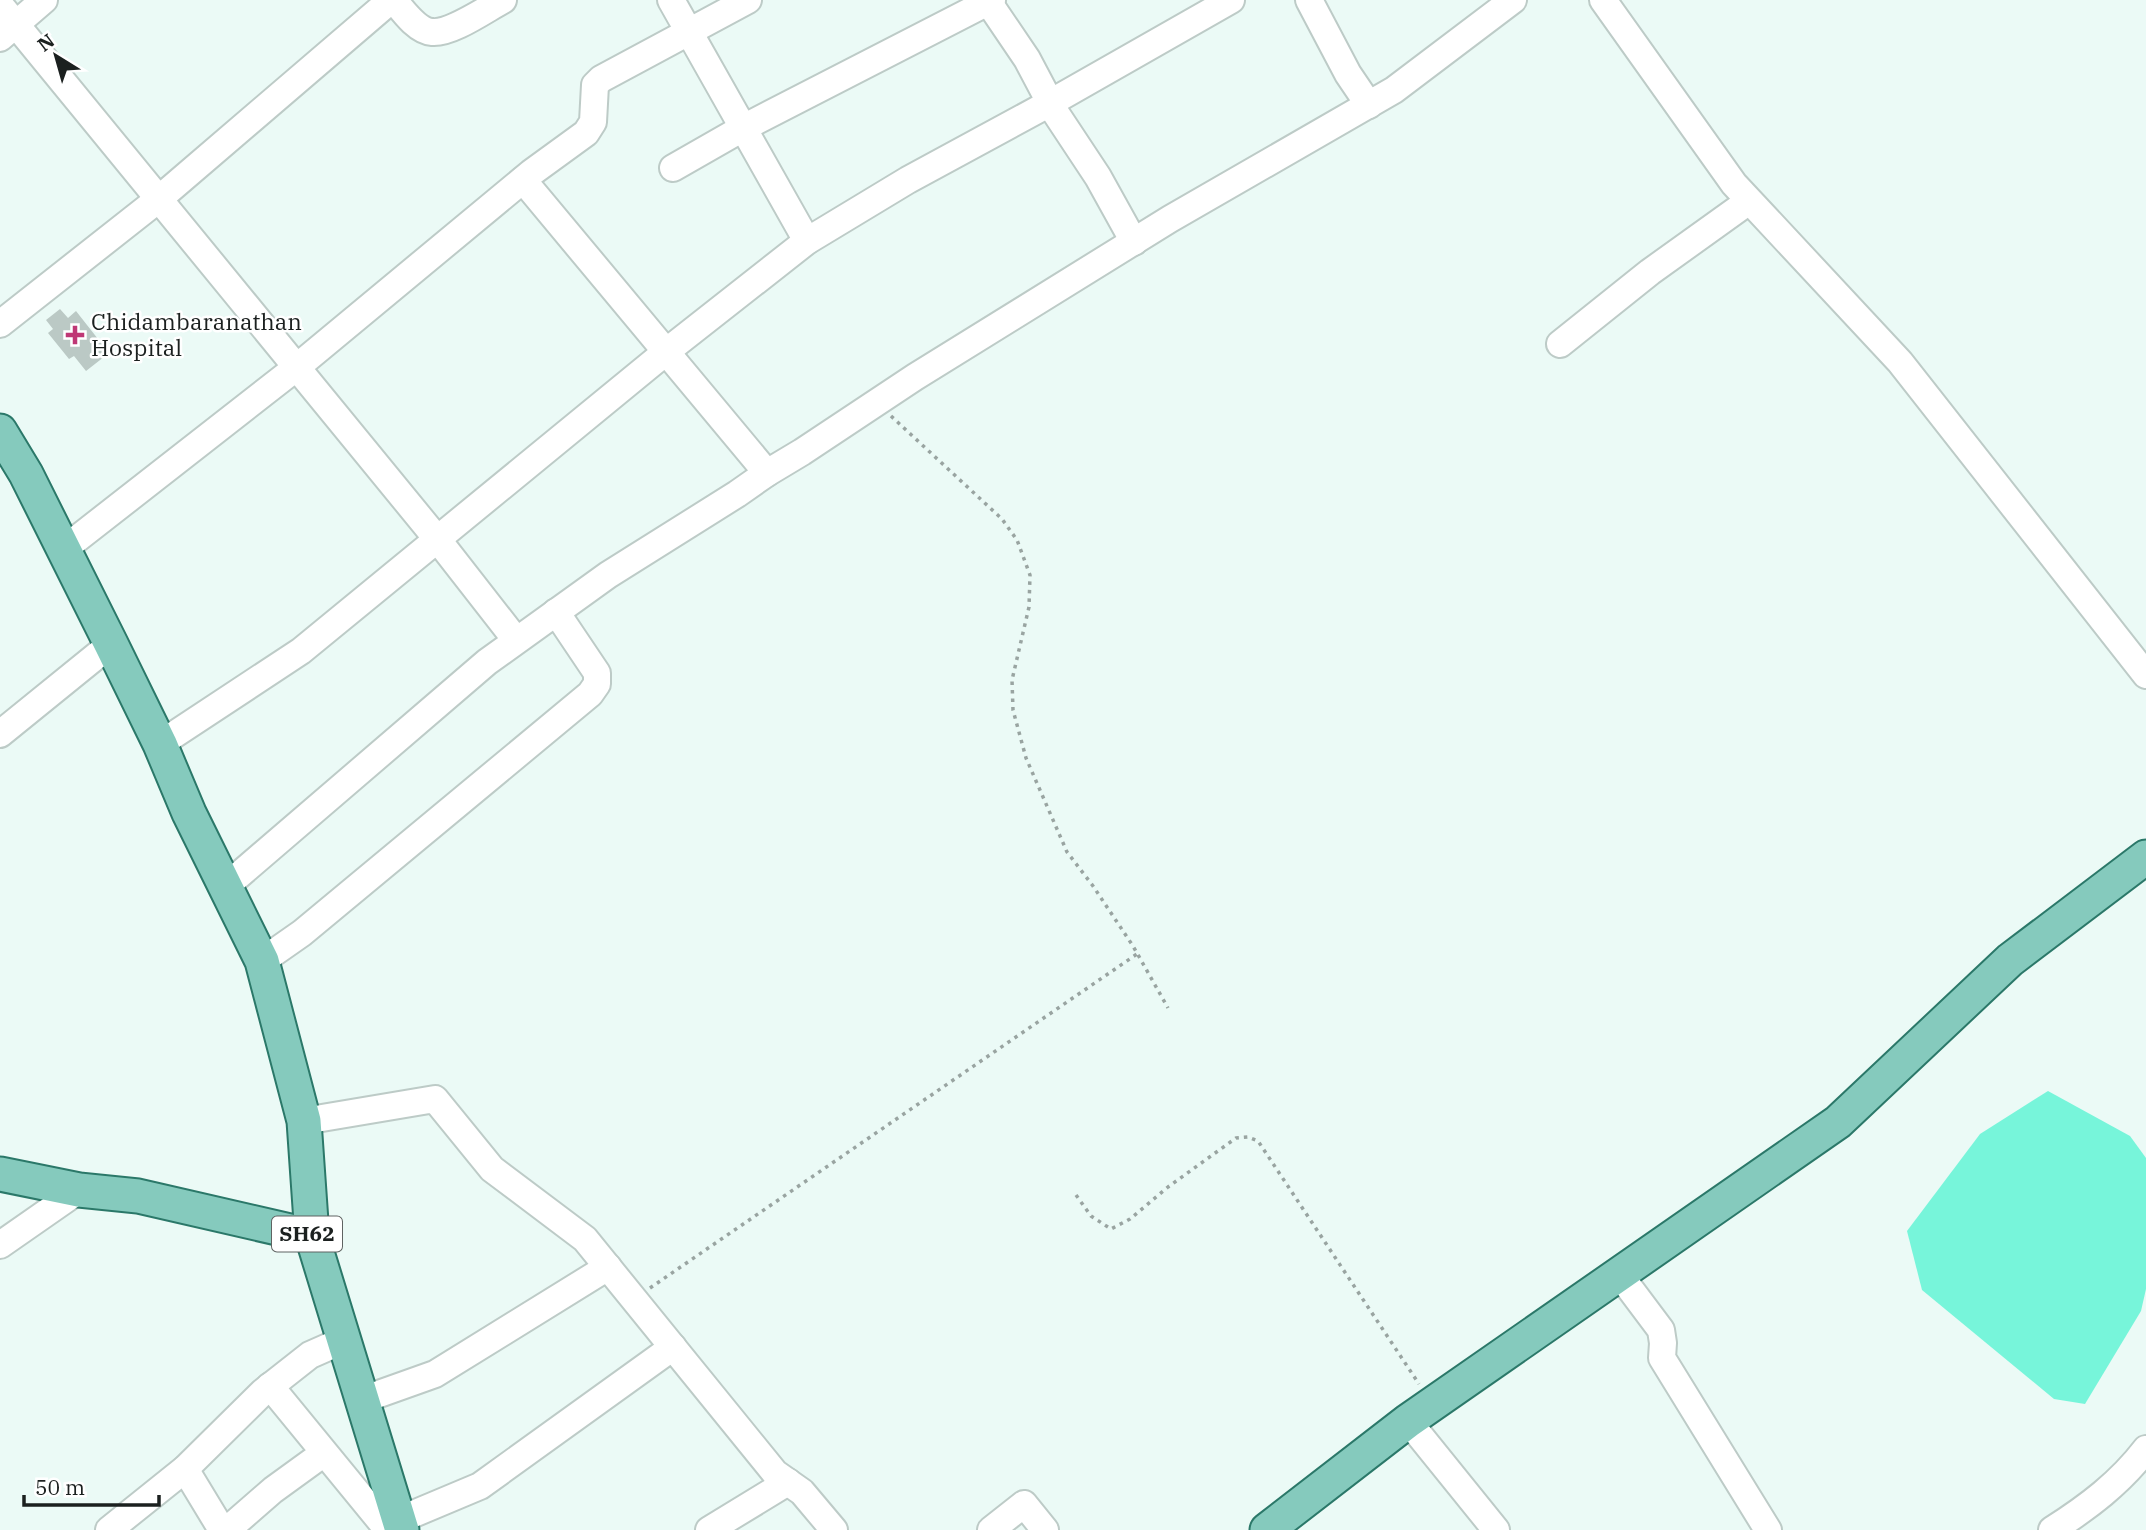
<svg xmlns="http://www.w3.org/2000/svg" width="2146" height="1530" font-family="'IBM Plex Serif',serif">
  <style>
    .water { fill: #77f5da }
    .building { fill: #bbc9c5 }
    .lines { fill: none; stroke-linecap: round; stroke-linejoin: round }
    .minor-casing { stroke: #bdcbc7; stroke-width: 30 }
    .major-casing { stroke: #2b7869; stroke-width: 37 }
    .path { stroke: #99a4a1; stroke-width: 3.5; stroke-dasharray: 3.5 5; stroke-linecap: butt }
    .minor { stroke: #fff; stroke-width: 26 }
    .major { stroke: #85cabd; stroke-width: 33 }
    .poi-dot { fill: #bf3775; stroke: #fff; stroke-width: 2.5 }
    .labels { text-anchor: middle; stroke-width: 5; stroke-linejoin: round; paint-order: stroke }
    .shield { fill: #fff; stroke: #5f6362; stroke-width: 2 }
    .shield-label { font-size: 21px; font-weight: bold; fill: #1b201f }
    .poi-label { font-size: 23px; fill: #1b201f; stroke: #fff; text-anchor: start }
  </style>
  <rect width="100%" height="100%" fill="#ebfaf6"/>
  <path class="water" d="M2048,1091L2130,1136L2146,1158V1289L2141,1311L2085,1404L2054,1399L1922,1290L1907,1231L1980,1134Z"/>
  <path class="building" d="M60,309L68,318L76,311L109,353L86,371L74,356L69,359L48,333L53,329L46,320Z"/>
  <g class="lines">
    <g class="minor-casing">
      <g id="minor">
        <path d="M394,0C403,11 417,31 432,32C451,34 486,9 503,0"/>
        <path d="M671,0L807,241"/>
        <path d="M987,0L1027,59L1055,112L1098,177L1134,242"/>
        <path d="M1309,0L1348,74L1369,105"/>
        <path d="M1603,0L1734,184L1900,362L2146,675"/>
        <path d="M0,5L438,540L516,640"/>
        <path d="M0,38L44,0"/>
        <path d="M673,168L743,128L992,0"/>
        <path d="M523,180L767,473"/>
        <path d="M0,324L160,198L391,0"/>
        <path d="M1560,344L1650,272L1749,201"/>
        <path d="M64,549L297,367L531,173L586,133L593,122L595,85L601,79L748,0"/>
        <path d="M0,734L111,644"/>
        <path d="M160,744L301,651L667,351L807,241L908,180L1050,103L1231,0"/>
        <path d="M225,887L487,662L608,575L737,494L767,473L802,452L915,377L1170,219L1394,90L1513,0"/>
        <path d="M262,961L302,933L590,694L597,684V673L556,612"/>
        <path d="M304,1121L435,1099L492,1169L585,1239L775,1473L802,1492L834,1530"/>
        <path d="M0,1245L79,1190"/>
        <path d="M1619,1274L1661,1330L1663,1343L1662,1358L1768,1530"/>
        <path d="M270,1386L388,1530"/>
        <path d="M362,1400L435,1374L608,1267"/>
        <path d="M1408,1421L1496,1530"/>
        <path d="M185,1469L222,1530"/>
        <path d="M399,1520L480,1486L673,1347"/>
        <path d="M109,1530L185,1469L263,1392L310,1355L344,1340"/>
        <path d="M227,1530L273,1490L324,1453"/>
        <path d="M709,1530L788,1482"/>
        <path d="M991,1530L1024,1504L1045,1530"/>
        <path d="M2052,1530C2088,1507 2120,1483 2146,1449"/>
      </g>
    </g>
    <g class="major-casing">
      <g id="major">
        <path d="M0,431L26,474L111,644L160,744L189,813L262,961L304,1121L312,1236"/>
        <path d="M0,1174L79,1190L138,1196L312,1236L402,1530"/>
        <path d="M1267,1530L1408,1421L1838,1122L2010,960L2146,857"/>
      </g>
    </g>
    <g class="path">
      <path d="M891,416L1002,519L1017,540L1030,575L1029,607L1012,680L1013,710L1026,758L1067,852L1093,886L1133,946L1168,1008"/>
      <path d="M1076,1195L1091,1216L1111,1229L1130,1219L1168,1187L1236,1138L1248,1137L1258,1141L1419,1384"/>
      <path d="M650,1288L1137,954"/>
    </g>
    <use href="#minor" class="minor"/>
    <use href="#major" class="major"/>
  </g>
  <path class="poi-dot" d="M71.5 324.5h7v7h7v7h-7v7h-7v-7h-7v-7h7z"/>
  <g class="labels">
    <rect class="shield" x="272" y="1216.5" width="70" height="35" rx="5"/>
    <g class="shield-label">
      <text x="307" y="1241">SH62</text>
    </g>
    <g class="poi-label">
      <text x="91" y="330">Chidambaranathan<tspan x="91" dy="26">Hospital</tspan></text>
    </g>
  </g>
  <g transform="translate(56 56) rotate(323)" stroke="#ffffff" stroke-width="5" paint-order="stroke">
  <path d="M0-5L12 26L0 18L-12 26Z" fill="#1b201f"/>
  <text y="-10" font-size="19" font-weight="bold" text-anchor="middle" fill="#1b201f">N</text>
  </g>
  <path d="M24 1495v10h135v-10" fill="none" stroke="#1b201f" stroke-width="3.5"/>
  <text x="35" y="1495" font-size="21" fill="#1b201f" stroke="#ffffff" stroke-width="5" paint-order="stroke">50 m</text>
</svg>
